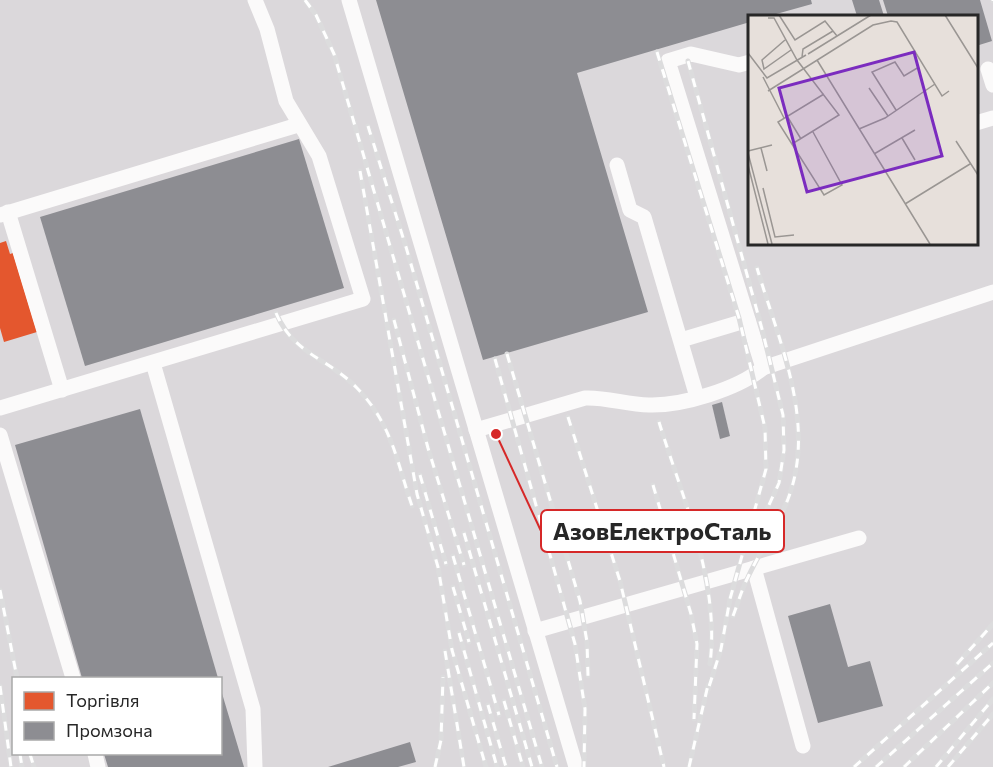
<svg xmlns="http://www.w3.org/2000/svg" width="993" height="767" font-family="Commissioner,sans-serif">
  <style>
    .industrial { fill: #dbd8db; fill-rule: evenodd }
    .shops { fill: #e4572e }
    .industry { fill: #8d8d92 }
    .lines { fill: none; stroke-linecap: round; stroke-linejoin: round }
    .minor { stroke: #fbfafa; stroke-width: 15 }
    .rail-casing { stroke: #dcdcdd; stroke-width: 5 }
    .rail { stroke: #fff; stroke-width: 3; stroke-dasharray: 9; stroke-linecap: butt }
    .inset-road { fill: none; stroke: #9a9693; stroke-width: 1.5 }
    .view { fill: #7b2cbf; fill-opacity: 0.15; stroke: #7b2cbf; stroke-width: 3 }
    .inset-edge { fill: none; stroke: #272727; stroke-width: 3 }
    .leader { fill: none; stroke: #d62828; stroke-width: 2 }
    .callout-dot { fill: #d62828; stroke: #fff; stroke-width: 2 }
    .callout { fill: #fff; stroke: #d62828; stroke-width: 2 }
    .callout-label { font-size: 24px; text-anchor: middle; font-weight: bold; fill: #272727 }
  </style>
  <rect width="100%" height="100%" fill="#e7e0db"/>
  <path class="industrial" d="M0,0H993V767H0ZM750,16H976V243H750ZM14,678H220V754H14Z"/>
  <path class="shops" d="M6,241L10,254L13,253L37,332L4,342L0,328V243Z"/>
  <g class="industry">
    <path d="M376,0H811L812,4L769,16H750V22L577,73L648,312L483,360Z"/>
    <path d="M852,0H879L884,16H857Z"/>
    <path d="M883,0H980L992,41L976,46V16H888Z"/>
    <path d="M299,139L344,288L85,366L40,217Z"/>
    <path d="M722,402L730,436L720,439L712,405Z"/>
    <path d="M140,409L218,678H82L15,445Z"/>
    <path d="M830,604L848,667L870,661L883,706L818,723L788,616Z"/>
    <path d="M221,690L244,767H108L104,754H220Z"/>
    <path d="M410,742L416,762L398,767H328Z"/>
  </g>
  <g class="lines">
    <g class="minor">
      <path d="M349,0L576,767"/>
      <path d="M750,62L739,65L691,54L668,61L763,368"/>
      <path d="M988,69L993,85"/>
      <path d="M976,123L993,118"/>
      <path d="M617,165L630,210L644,217L697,397"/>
      <path d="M8,212L62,390"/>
      <path d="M0,215L298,125"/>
      <path d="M681,340L748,320"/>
      <path d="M153,363L253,709L255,767"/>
      <path d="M0,408L363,299L319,156L286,101L267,29L255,0"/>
      <path d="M476,430L585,398C607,397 627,405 649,405C682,406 738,389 763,368L993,292"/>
      <path d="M0,435L73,678"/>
      <path d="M754,568L803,746"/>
      <path d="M535,631L859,538"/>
      <path d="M95,754L98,767"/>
    </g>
    <g class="rail-casing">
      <g id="rail">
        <path d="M305,0L316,15L334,54L542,767"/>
        <path d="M993,0V1"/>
        <path d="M657,52L739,318L765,428L766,469L730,599L721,649L707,693"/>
        <path d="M688,61L762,329L783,415L784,450L779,483L753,540"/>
        <path d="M368,126L406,247L557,767"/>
        <path d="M360,171L417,494L438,567L452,650L486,767"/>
        <path d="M276,313C294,355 328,358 356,387C392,424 396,459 412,506"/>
        <path d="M394,320L428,448L464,565"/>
        <path d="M507,354L580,601L587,642L588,676"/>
        <path d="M495,359L575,644L585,709L584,767"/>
        <path d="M568,417L620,581L664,767"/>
        <path d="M659,422C683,500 720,581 710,664"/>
        <path d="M420,475L446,564"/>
        <path d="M653,485L691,614L697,644L694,719"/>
        <path d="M464,533L532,767"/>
        <path d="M453,556L499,715"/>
        <path d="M453,587L469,642"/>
        <path d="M0,590L17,678"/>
        <path d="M733,616C738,603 742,589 748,577C760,551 777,527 788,499C817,423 779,342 757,268"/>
        <path d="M459,633L497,767"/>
        <path d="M445,651L464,767"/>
        <path d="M957,664L993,624"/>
        <path d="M0,686L11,767"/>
        <path d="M504,701L523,767"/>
        <path d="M488,705L506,767"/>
        <path d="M20,754L22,767"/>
        <path d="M30,754L34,767"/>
        <path d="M435,767L441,740L443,677"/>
        <path d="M689,767L708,685"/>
        <path d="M854,767L993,643"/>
        <path d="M876,767L993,663"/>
        <path d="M904,767L993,683"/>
        <path d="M936,767L993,699"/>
        <path d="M948,767L993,714"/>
      </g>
    </g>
    <use href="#rail" class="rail"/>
  </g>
  <g transform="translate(748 15)">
    <rect width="230" height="230" fill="#e7e0db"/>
    <path class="inset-road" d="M31,0L47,25L77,6L89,21M197,0L230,53M20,3H26L49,45L91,100L44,129M37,25L14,45L16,54L43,35M0,38L19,63L58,40M60,39L123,0M54,42L55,34L85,16M69,45L182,229M15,62L36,103M121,73L140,101M20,76L125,10L143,6L149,7L194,81L201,76M148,95L124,57L147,47L156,61L171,52M39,101L53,124M111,114L137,103L187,69M65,117L94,170L76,180L30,107L76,79M154,123L167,145M208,126L230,160M13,133L19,156M0,136L24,130M0,138L24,229M126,139L167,115M0,150L20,229M15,173L27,222L46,220M157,189L222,149"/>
    <path class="view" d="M166,37L194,141L59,177L31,73Z"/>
    <rect width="230" height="230" class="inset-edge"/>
  </g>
  <path class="leader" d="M496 434L541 531"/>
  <circle class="callout-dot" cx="496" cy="434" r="6"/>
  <rect class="callout" x="541" y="510" width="243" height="42" rx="6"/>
  <g class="callout-label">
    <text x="662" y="540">АзовЕлектроСталь</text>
  </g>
  <rect x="12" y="677" width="210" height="78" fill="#ffffff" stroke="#a9a9a9" stroke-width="1.5"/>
  <rect x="24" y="692" width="30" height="18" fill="#e4572e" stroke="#a9a9a9" stroke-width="1.5"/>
  <text x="66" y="707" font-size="18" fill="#272727">Торгівля</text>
  <rect x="24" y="722" width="30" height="18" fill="#8d8d92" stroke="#a9a9a9" stroke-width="1.5"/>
  <text x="66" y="737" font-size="18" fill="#272727">Промзона</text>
</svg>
